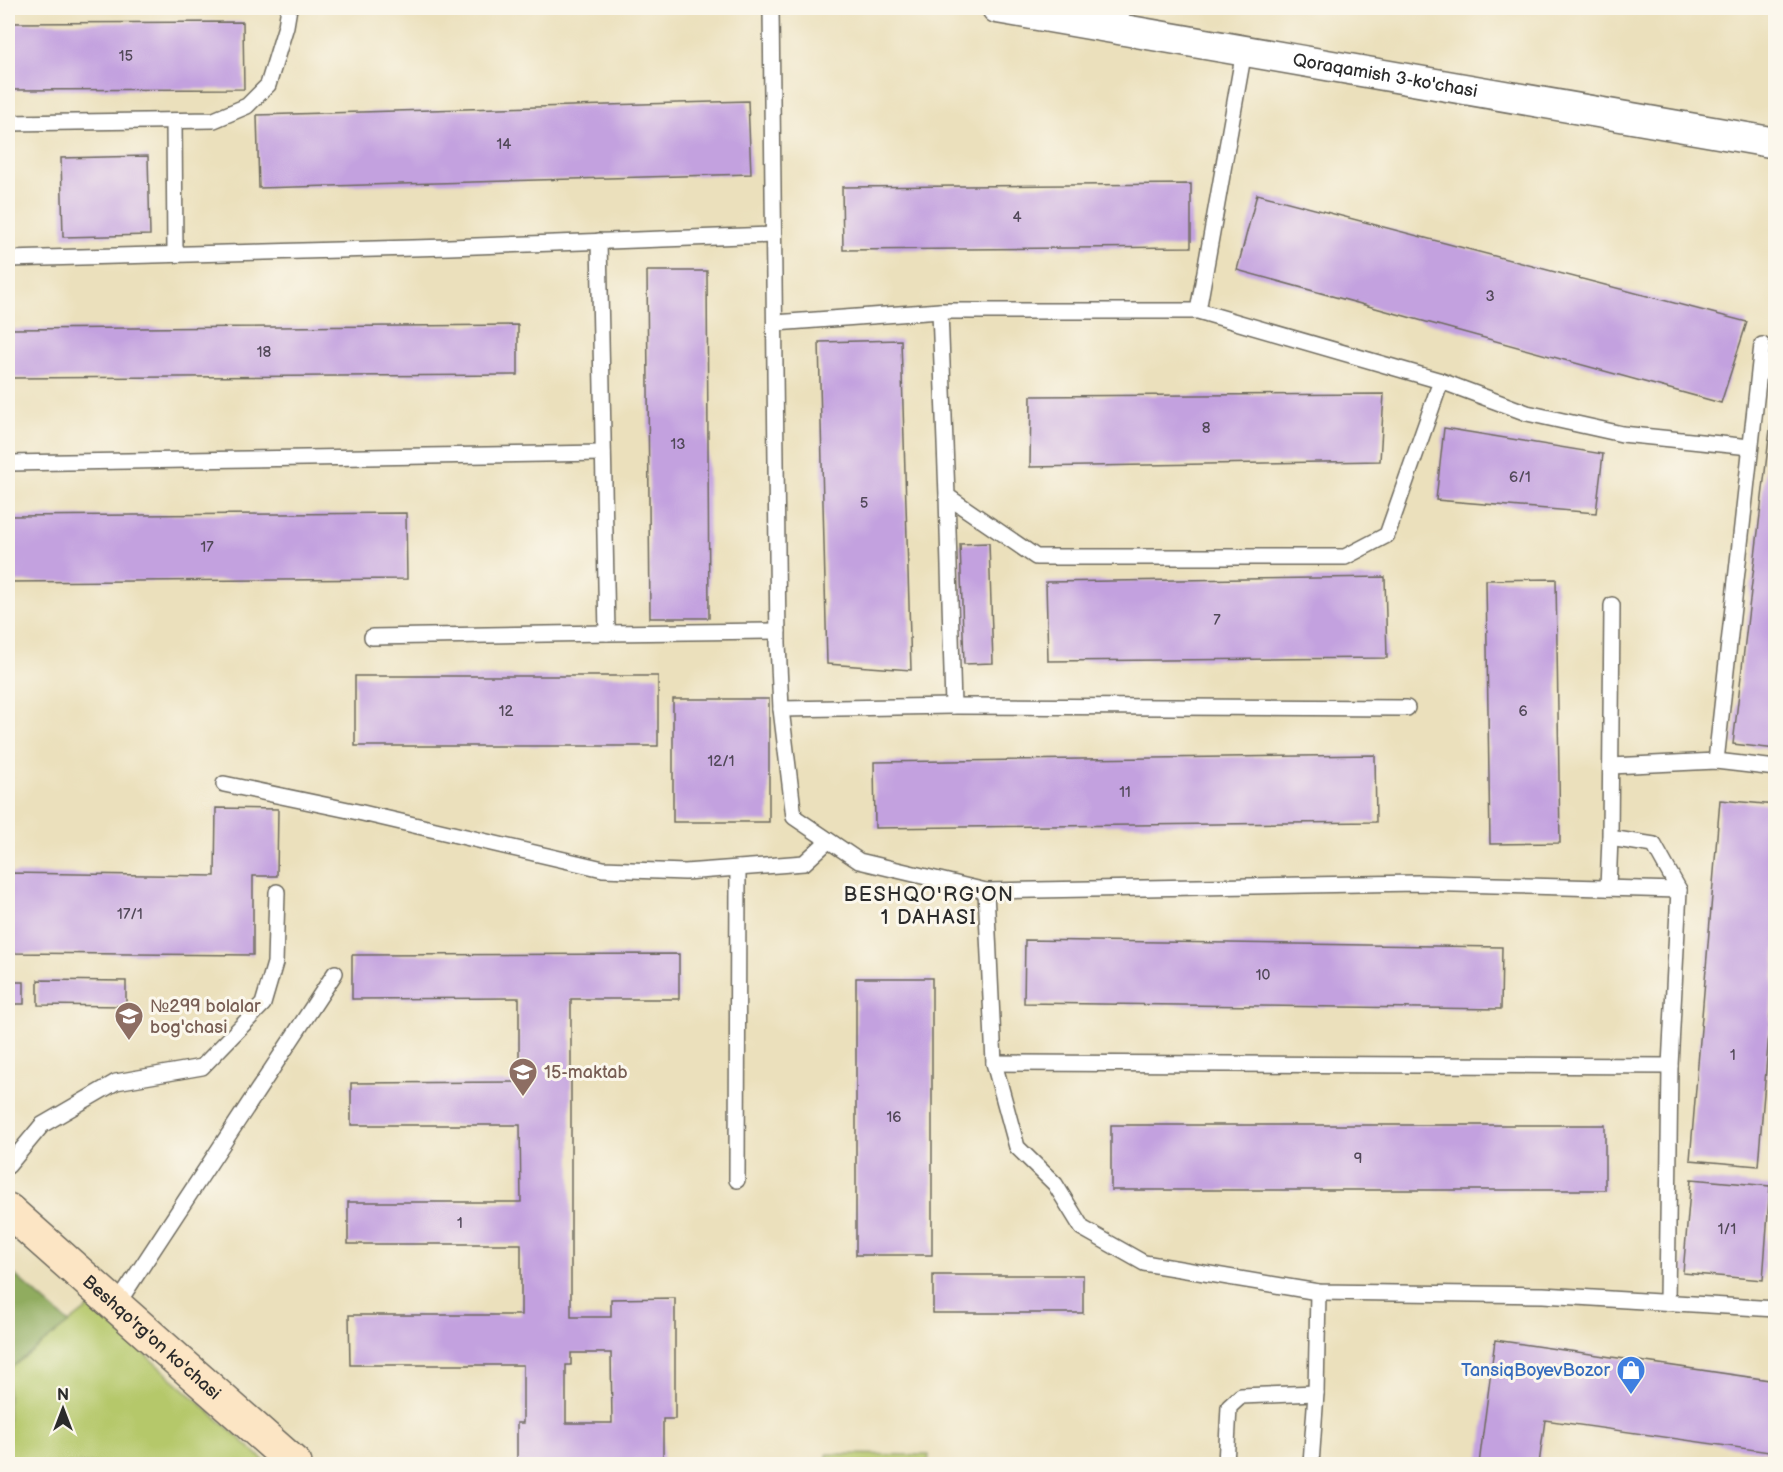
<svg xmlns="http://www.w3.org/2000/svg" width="1783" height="1472" font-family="'Balsamiq Sans',sans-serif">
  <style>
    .green { fill: #b5c86b; stroke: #707a4b; stroke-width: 1.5 }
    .forest { fill: #90ac5f; stroke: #5e6c45; stroke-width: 1.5 }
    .building { fill: #c3a1df; fill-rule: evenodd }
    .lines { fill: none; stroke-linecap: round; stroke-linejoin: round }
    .lane-casing { stroke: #6e6a5e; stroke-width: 18 }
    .street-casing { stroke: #6e6a5e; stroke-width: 33 }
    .secondary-casing { stroke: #6e6a5e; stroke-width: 36 }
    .lane { stroke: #fff; stroke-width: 15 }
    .street { stroke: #fff; stroke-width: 30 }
    .secondary { stroke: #fce5c4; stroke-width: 33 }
    .labels { text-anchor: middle; stroke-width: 6; stroke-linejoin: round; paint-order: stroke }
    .number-label { font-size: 15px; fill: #514858 }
    .street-label { font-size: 18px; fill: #2b2b2b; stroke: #fbf7ec }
    .education-label { font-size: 18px; fill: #785e54; stroke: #fbf7ec; text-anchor: start }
    .shop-label { font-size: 18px; fill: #366cbe; stroke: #fbf7ec; text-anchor: end }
    .neighbourhood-label { font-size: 20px; letter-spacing: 1.5px; fill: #2b2b2b; stroke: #fbf7ec }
  </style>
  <rect width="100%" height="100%" fill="#fbf7ec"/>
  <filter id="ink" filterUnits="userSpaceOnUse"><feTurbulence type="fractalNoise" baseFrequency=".0167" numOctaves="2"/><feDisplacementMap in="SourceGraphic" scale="12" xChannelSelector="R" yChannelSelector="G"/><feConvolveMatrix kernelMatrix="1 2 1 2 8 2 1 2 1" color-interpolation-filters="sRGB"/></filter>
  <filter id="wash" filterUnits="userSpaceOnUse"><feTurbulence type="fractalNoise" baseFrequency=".008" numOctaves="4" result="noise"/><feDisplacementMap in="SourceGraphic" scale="24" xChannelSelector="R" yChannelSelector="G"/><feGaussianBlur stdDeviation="1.35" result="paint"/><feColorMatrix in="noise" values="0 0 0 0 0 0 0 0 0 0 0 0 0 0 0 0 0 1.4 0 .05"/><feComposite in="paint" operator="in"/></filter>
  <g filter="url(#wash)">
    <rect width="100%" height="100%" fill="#ebe0bc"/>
    <g class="green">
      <path d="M91,1306L268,1464H8V1370Z"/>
      <path d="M827,1454L929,1455L928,1464H827Z"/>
    </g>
    <path class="forest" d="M8,1269L69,1323L8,1370Z"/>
    <g id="blocks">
      <g class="building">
        <path d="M243,22L244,89L8,90V23Z"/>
        <path d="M748,101L751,174L259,188L257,115Z"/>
        <path d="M148,156L150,235L63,237L61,158Z"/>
        <path d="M1191,184V247L843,250L842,187Z"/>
        <path d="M1257,194L1747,322L1721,403L1237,270Z"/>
        <path d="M647,271H707L709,618H650Z"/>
        <path d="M518,325V375L11,378V329Z"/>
        <path d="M901,340L911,670L827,664L819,342Z"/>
        <path d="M1384,394L1380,461L1030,467L1031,396Z"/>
        <path d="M1773,404H1776V749L1733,744Z"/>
        <path d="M1444,428L1603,454L1596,513L1436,500Z"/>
        <path d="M406,513L407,579L8,582V516Z"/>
        <path d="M989,543L993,663L964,664L960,544Z"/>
        <path d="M1385,577L1387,658L1048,661L1046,582Z"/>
        <path d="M1556,579L1560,843L1490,844L1486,580Z"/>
        <rect x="355" y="676" width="303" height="70"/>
        <rect x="673" y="699" width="96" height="123"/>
        <path d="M1375,755L1376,822L875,828L874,762Z"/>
        <path d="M1720,800L1776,805V949L1758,1166L1690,1160Z"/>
        <path d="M216,808L278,809L277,876H253V955L8,953V873L215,876Z"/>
        <path d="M1025,940L1502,947L1501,1009L1024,1003Z"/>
        <path d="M679,954V999H571V1317H611V1299L675,1298V1419H663V1464H517V1423H523V1365H350L349,1315H521V1244H348V1202H521L520,1125H351V1083L519,1082V998L352,999V955ZM571,1353H611L612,1423H566V1365H571Z"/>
        <rect x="856" y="978" width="76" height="277"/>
        <path d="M38,980L126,981V1006L38,1005Z"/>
        <rect x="8" y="982" width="16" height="22"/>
        <rect x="1111" y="1125" width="494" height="65"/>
        <path d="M1691,1179L1770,1186L1763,1280L1683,1273Z"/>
        <rect x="933" y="1275" width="150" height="38"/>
        <path d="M1495,1340L1776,1381V1453L1545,1420L1539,1464H1479Z"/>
      </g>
    </g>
  </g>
  <g filter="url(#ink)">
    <use href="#blocks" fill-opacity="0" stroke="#6e6a5e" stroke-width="1.5"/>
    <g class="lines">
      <g class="lane-casing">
        <g id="lane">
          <path d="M771,8L778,643L781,709L794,817L859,861L986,891L1417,883L1679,890"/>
          <path d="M1120,29L1122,8"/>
          <path d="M174,121L175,254"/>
          <path d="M8,123L214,120L247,106L268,85L286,26L289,8"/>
          <path d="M599,241L607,633L778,631"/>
          <path d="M8,259L449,247L773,235"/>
          <path d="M1198,311H940L947,496L1036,557H1345L1387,535L1441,381L1198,311L1244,51"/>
          <path d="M775,323L940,311"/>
          <path d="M1441,381L1527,413L1622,434L1750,447"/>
          <path d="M8,463L603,453"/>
          <path d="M947,496L953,706"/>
          <path d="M372,637L607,633"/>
          <path d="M781,709L953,706L1407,708"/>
          <path d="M1716,761L1762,345"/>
          <path d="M1611,766L1716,761L1776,768"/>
          <path d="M224,784L358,812L603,869L685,872L804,863L828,841"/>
          <path d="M1608,888L1610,838"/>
          <path d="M986,891L994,1063L1017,1147L1055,1184L1082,1228L1144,1263L1318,1292L1543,1295L1776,1309"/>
          <path d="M994,1063L1670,1066L1679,890L1654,845L1610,838L1612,605"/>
          <path d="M8,1166L42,1125L116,1082L202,1067L263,1004L275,963L277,892"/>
          <path d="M737,1180L738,868"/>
          <path d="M1667,1302L1670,1066"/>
          <path d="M116,1306L335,973"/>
          <path d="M1226,1464L1229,1407L1241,1396L1316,1393"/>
          <path d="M1311,1464L1316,1393L1318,1292"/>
        </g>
      </g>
      <g class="street-casing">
        <g id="street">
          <path id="s1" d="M997,8L1776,143"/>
        </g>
      </g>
      <g class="secondary-casing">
        <g id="secondary">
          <path id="s2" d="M8,1210L295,1464"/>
        </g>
      </g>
      <use href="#lane" class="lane"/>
      <use href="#street" class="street"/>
      <use href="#secondary" class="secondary"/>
    </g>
  </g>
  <defs>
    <g id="school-pin" transform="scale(1.5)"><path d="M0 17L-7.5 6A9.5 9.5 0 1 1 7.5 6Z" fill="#8d6e63" stroke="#fbf7ec"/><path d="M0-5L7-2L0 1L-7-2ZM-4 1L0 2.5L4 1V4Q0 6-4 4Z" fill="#fff"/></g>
    <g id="shop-pin" transform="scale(1.5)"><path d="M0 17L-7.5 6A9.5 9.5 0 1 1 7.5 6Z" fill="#3f7fe0" stroke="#fbf7ec"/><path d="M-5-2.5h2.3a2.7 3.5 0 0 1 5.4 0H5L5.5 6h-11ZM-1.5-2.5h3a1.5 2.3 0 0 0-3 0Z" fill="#fff"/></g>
  </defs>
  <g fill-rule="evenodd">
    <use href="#school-pin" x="129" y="1016"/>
    <use href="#school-pin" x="523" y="1072"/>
    <use href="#shop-pin" x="1631" y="1370"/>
  </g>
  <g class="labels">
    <g class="number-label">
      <text x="126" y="61">15</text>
      <text x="504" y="149">14</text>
      <text x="1017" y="222">4</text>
      <text x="1490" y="301">3</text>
      <text x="264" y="357">18</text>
      <text x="1206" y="433">8</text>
      <text x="678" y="449">13</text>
      <text x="1520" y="482">6/1</text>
      <text x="864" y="508">5</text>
      <text x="207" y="552">17</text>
      <text x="1217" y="625">7</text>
      <text x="506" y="716">12</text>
      <text x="1523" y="716">6</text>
      <text x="721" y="766">12/1</text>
      <text x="1125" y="797">11</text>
      <text x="130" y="919">17/1</text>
      <text x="1263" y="980">10</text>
      <text x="1733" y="1060">1</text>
      <text x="894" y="1122">16</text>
      <text x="1358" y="1163">9</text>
      <text x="460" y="1228">1</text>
      <text x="1727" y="1234">1/1</text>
    </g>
    <g class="street-label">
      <text dy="6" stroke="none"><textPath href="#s1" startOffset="394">Qoraqamish 3-ko'chasi</textPath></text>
      <text dy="6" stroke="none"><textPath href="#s2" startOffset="192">Beshqo'rg'on ko'chasi</textPath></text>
    </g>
    <g class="education-label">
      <text x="150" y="1012">№299 bolalar<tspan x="150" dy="21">bog'chasi</tspan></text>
      <text x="544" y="1078">15-maktab</text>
    </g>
    <g class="shop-label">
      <text x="1610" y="1376">TansiqBoyevBozor</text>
    </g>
    <g class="neighbourhood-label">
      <text x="929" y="901">BESHQO'RG'ON<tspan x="929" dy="23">1 DAHASI</tspan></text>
    </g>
  </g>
  <rect width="1783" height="1472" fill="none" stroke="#fbf7ec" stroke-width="30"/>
  <g transform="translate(63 1409)" stroke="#fbf7ec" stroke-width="4.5" paint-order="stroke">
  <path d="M0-4.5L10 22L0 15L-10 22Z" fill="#2b2b2b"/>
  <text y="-9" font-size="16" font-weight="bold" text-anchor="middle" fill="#2b2b2b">N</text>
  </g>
</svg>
